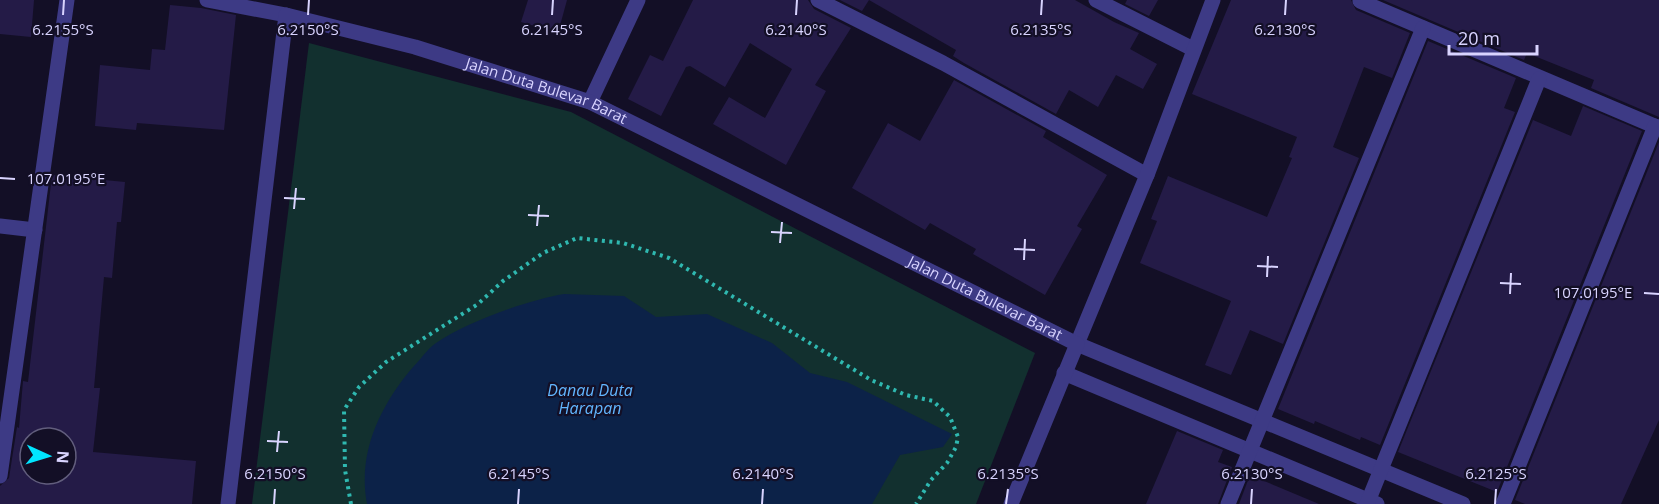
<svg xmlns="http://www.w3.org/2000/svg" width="1659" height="504" font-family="'Open Sans',sans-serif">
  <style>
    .green { fill: #12302f }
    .water { fill: #0c2248 }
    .building { fill: #241b47; fill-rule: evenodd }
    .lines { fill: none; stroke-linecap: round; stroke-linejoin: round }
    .path { stroke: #2fb8b0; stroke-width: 4; stroke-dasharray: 3 4.5; stroke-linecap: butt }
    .minor { stroke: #3d3a85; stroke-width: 15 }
    .ticks { fill: none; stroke: #d9d4ff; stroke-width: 2 }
    .labels { text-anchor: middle; stroke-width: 4.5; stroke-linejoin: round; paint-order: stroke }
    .street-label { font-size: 15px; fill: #d9d4ff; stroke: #130f26 }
    .water-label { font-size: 16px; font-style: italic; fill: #62b6ff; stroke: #130f26 }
    .ticks-label { font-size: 15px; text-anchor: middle; fill: #d9d4ff; stroke: #130f26; stroke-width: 4.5; stroke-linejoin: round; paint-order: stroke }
  </style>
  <rect width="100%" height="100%" fill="#130f26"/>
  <path class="green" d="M309,43L571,112L1035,353L976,504H252Z"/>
  <path class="water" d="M564,294L624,296L656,317L707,314L772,343L810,373L847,382L952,434L943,447L900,455L872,504H367C357,452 381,404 414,366C421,359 428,348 436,343C466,322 528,300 564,294Z"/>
  <g class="building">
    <path d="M0,0H34L31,37L0,34Z"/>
    <path d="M528,0H567L558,33L521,22Z"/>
    <path d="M693,0H808L814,9L851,28L815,85L826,91L786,165L713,124L729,97L765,118L792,69L750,43L725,87L690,66L686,67L661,116L628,99L650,55L663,61Z"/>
    <path d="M840,0H869L862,11Z"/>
    <path d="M869,0H1075L1114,22L1139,33L1130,49L1157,64L1143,89L1116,75L1098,107L1069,90L1056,114L964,63L953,56L956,50Z"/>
    <path d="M1127,0H1158L1149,16L1125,4Z"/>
    <path d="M1231,0H1351L1356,10L1410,33L1392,78L1364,67L1333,147L1359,158L1283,344L1250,330L1231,375L1205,365L1231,301L1140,263L1157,221L1151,219L1168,176L1267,217L1292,158L1289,157L1297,137L1192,94Z"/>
    <path d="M1383,0H1659V117L1591,88L1594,80L1527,53L1524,60Z"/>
    <path d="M170,5L201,8L236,15L224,130L137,123L136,130L95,126L100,65L150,70L152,49L165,50Z"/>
    <path d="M1428,41L1516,78L1504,108L1515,112L1380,445L1361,437L1360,440L1315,421L1314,424L1278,409Z"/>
    <path d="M954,80L1046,131L1043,137L1107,175L1077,226L1082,229L1045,295L973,254L976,249L930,223L925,230L852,188L888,123L920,141Z"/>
    <path d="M1583,106L1642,131L1497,492L1398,452L1533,120L1571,136Z"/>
    <path d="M1659,142V420L1621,504H1525L1515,500Z"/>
    <path d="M52,175L125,182L121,222H117L112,278L104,277L94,388H100L93,452L196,461L192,504H0V486L9,478L17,427L19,428L23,381L28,382ZM30,438H66V474H30Z"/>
    <path d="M1177,431L1223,450L1218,462L1232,467L1218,504H1146Z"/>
    <path d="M1250,475L1319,504H1239Z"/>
  </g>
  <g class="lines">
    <path class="path" d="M351,504L345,470L344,410L359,387L386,362L478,304L503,281L543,253L577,238L623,243L669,258L871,380L906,395L933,401L950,417L958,437L956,447L947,463L931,480L916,504"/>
    <g class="minor">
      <path d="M207,0L286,15"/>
      <path d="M818,0L943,63L1147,175"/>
      <path d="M1096,0L1193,49"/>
      <path d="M1213,0L1147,175L1077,344L1463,504"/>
      <path d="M1360,1L1659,128"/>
      <path d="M590,102L638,0"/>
      <path d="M0,226L35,230"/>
      <path d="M1064,373L1377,504"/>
      <path d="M0,476L67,0"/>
      <path id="s1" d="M228,504L286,15L415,47L590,102L1077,344L1011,504"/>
      <path d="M1228,504L1423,28"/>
      <path d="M1367,504L1539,79"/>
      <path d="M1503,504L1655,126"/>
    </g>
  </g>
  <path class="ticks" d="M63,15L64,0M308,15L309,0M552,15L553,0M796,15L797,0M1041,15L1042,0M1285,15L1286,0M0,178L15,179M284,198L305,199M294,209L296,188M528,215L549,216M537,226L539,205M771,232L792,233M780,243L782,222M1014,249L1035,250M1024,260L1025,239M1257,266L1278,267M1267,277L1268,256M1500,283L1521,284M1644,293L1659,294M1510,294L1511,273M267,441L288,442M277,452L279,431M274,504L275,489M518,504L519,489M762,504L763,489M1006,504L1008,489M1251,504L1252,489M1495,504L1496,489"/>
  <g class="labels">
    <g class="street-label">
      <text dy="5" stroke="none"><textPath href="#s1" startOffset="764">Jalan Duta Bulevar Barat</textPath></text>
      <text dy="5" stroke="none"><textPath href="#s1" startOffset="1250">Jalan Duta Bulevar Barat</textPath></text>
    </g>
    <g class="water-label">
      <text x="590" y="396">Danau Duta<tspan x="590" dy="18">Harapan</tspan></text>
    </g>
  </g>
  <g class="ticks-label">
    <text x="63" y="35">6.2155°S</text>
    <text x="308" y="35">6.2150°S</text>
    <text x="552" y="35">6.2145°S</text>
    <text x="796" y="35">6.2140°S</text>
    <text x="1041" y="35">6.2135°S</text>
    <text x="1285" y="35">6.2130°S</text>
    <text x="66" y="184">107.0195°E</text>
    <text x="1593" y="298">107.0195°E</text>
    <text x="275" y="479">6.2150°S</text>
    <text x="519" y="479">6.2145°S</text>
    <text x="763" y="479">6.2140°S</text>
    <text x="1008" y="479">6.2135°S</text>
    <text x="1252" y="479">6.2130°S</text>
    <text x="1496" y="479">6.2125°S</text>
  </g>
  <g transform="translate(48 456) rotate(94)"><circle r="28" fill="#130f26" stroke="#625e7d" stroke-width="1.5"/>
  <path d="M0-4.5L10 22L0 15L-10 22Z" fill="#00e5ff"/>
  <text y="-9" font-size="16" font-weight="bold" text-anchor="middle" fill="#d9d4ff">N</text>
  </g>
  <path d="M1449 45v9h88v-9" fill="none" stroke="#d9d4ff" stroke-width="3"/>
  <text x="1458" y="45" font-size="18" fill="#d9d4ff" stroke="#130f26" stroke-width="4.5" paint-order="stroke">20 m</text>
</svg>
